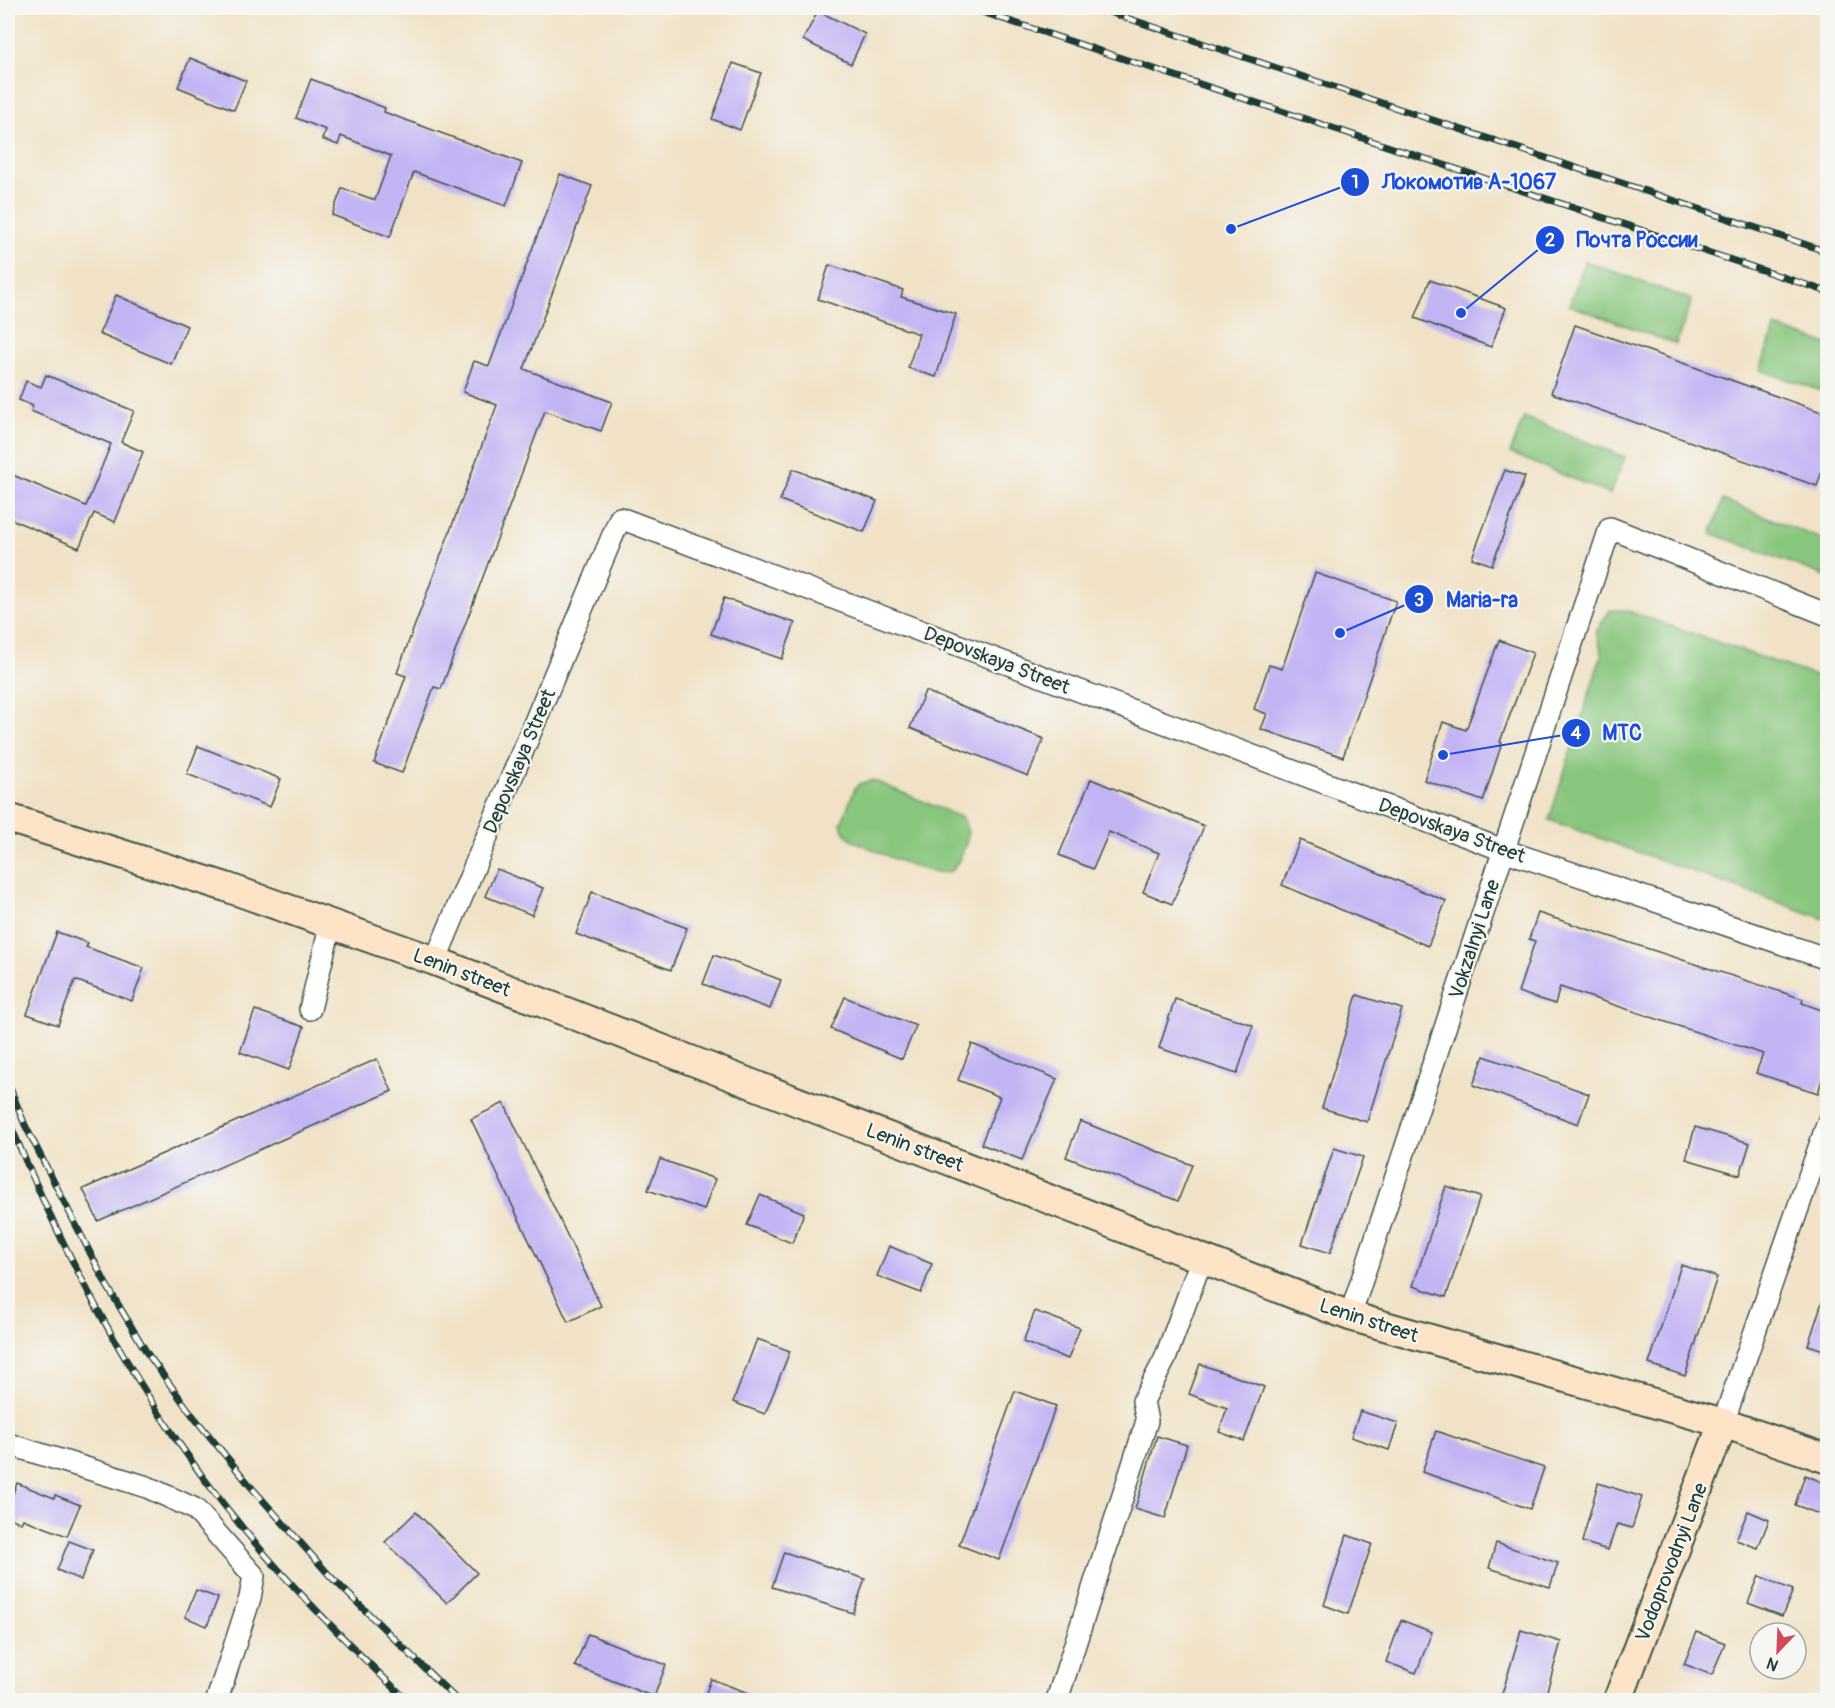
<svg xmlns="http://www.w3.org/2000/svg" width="1835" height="1708" font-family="Pangolin,sans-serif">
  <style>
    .green { fill: #88c67d; stroke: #548258; stroke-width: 1.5 }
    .building { fill: #c3b4f4 }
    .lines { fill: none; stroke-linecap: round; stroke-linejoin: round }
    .street-casing { stroke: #3e564a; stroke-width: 24 }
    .secondary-casing { stroke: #3e564a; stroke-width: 32 }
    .street { stroke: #fff; stroke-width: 21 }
    .secondary { stroke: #fee4c6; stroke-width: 28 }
    .rail-casing { stroke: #1f3d34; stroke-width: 7 }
    .rail { stroke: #f6f6f2; stroke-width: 4.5; stroke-dasharray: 14; stroke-linecap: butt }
    .labels { text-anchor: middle; stroke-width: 4.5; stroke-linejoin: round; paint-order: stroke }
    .street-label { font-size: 20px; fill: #1f3d34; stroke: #f6f6f2 }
    .leader { fill: none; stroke: #1d4ed8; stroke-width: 2 }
    .callout-dot { fill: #1d4ed8; stroke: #f6f6f2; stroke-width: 2 }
    .mark-label { font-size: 18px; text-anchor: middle; font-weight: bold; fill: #fff }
    .callout-label { font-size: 21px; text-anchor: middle; font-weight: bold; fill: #1d4ed8; stroke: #f6f6f2; stroke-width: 4.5; stroke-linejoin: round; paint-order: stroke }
  </style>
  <rect width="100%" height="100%" fill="#f6f6f2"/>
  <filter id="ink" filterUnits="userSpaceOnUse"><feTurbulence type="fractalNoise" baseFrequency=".0167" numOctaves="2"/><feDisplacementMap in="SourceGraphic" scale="12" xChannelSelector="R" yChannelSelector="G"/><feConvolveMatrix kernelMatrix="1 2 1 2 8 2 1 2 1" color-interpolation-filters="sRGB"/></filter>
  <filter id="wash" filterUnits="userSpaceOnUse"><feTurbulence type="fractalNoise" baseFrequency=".008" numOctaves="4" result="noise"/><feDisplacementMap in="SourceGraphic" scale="24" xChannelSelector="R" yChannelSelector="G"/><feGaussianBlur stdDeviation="1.35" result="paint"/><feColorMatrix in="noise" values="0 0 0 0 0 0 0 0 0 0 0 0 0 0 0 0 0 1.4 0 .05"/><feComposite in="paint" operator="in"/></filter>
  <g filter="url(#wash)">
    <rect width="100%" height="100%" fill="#f1e2c7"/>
    <g class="green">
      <path d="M1585,261L1692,300L1676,344L1569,305Z"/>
      <path d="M1775,327L1827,344V393L1760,370Z"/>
      <path d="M1524,417L1625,457L1610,494L1510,453Z"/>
      <path d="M1723,500L1827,541V569L1825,576L1711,533Z"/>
      <path d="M1610,610H1625L1827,680V920L1549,820L1602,653L1596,632Z"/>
      <path d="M872,780L961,817C970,829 969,838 963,851C960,858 957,866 951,871C937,881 869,848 852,840L843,830L841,824L855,788L859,784Z"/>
    </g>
    <g id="blocks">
      <g class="building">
        <path d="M818,11L865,34L851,64L803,40Z"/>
        <path d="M190,58L246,81L234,110L178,87Z"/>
        <path d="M733,63L761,73L740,130L712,119Z"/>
        <path d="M311,79L385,108L384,112L522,163L506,206L414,172L390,237L332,215L342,188L375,200L391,156L341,136L338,145L322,139L326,130L296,118Z"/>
        <path d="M560,174L592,186L524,369L612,402L601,431L545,411L441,689L434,687L402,773L374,763L406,676L397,673L497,405L463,392L474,361L489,366Z"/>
        <path d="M829,265L903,290L901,297L956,314L936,377L908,368L919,334L818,299Z"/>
        <path d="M1430,280L1506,308L1491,347L1415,318Z"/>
        <path d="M116,295L187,326L171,364L99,334Z"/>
        <path d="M1575,325L1827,414V456L1817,486L1551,393Z"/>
        <path d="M46,375L134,411L121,442L143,452L115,522L94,513L79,548L8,518V473L86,506L111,444L31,411L33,406L19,400L26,381L41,387Z"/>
        <path d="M793,469L877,501L864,532L780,500Z"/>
        <path d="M1505,470L1525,477L1492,565L1472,558Z"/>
        <path d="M1315,573L1396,601L1343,757L1261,729L1267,714L1254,709L1269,665L1282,669Z"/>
        <path d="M724,598L795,623L782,659L711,634Z"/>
        <path d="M1499,640L1533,653L1500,742L1502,743L1483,801L1424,780L1443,722L1466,730Z"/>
        <path d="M925,691L1044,739L1028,776L910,728Z"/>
        <path d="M198,746L281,779L270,807L187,774Z"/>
        <path d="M1091,779L1204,826L1172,904L1143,892L1159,853L1109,832L1093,869L1059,855Z"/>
        <path d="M1300,840L1446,901L1428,946L1282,885Z"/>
        <path d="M497,869L543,888L532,915L485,896Z"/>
        <path d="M592,892L687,928L671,970L576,934Z"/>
        <path d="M1538,913L1803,999L1802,1003L1827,1012V1063L1818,1093L1756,1073L1763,1054L1560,987L1555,1004L1518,992L1535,941L1529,939Z"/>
        <path d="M57,932L88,943L86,947L144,968L132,1001L75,980L58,1025L27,1014Z"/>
        <path d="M714,955L781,980L770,1009L703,984Z"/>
        <path d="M1357,995L1402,1009L1367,1122L1322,1108Z"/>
        <path d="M845,997L916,1026L902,1059L831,1029Z"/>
        <path d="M1175,999L1253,1025L1237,1074L1159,1048Z"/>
        <path d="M255,1010L304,1027L289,1070L240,1052Z"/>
        <path d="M972,1044L1057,1079L1022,1160L981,1144L1000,1097L958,1080Z"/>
        <path d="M1484,1056L1589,1094L1578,1124L1473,1085Z"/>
        <path d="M377,1059L392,1091L98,1221L83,1189Z"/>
        <path d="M504,1103L601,1306L568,1322L471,1119Z"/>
        <path d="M1080,1121L1192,1165L1178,1201L1066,1157Z"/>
        <path d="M1695,1127L1750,1143L1740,1175L1686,1159Z"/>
        <path d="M1334,1148L1363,1157L1330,1253L1302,1244Z"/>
        <path d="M660,1159L715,1179L704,1210L648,1190Z"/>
        <path d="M1446,1186L1480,1197L1446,1297L1413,1286Z"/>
        <path d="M760,1195L804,1213L792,1243L747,1225Z"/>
        <path d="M889,1246L932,1264L921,1293L877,1276Z"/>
        <path d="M1681,1265L1717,1277L1685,1376L1649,1364Z"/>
        <path d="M1824,1296L1827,1297V1351L1808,1345Z"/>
        <path d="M1035,1311L1080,1328L1068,1359L1023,1342Z"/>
        <path d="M757,1339L790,1351L765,1414L733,1402Z"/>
        <path d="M1200,1364L1264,1387L1244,1441L1219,1432L1227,1408L1189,1394Z"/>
        <path d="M1015,1391L1056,1406L999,1560L959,1545Z"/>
        <path d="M1360,1411L1398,1423L1389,1450L1351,1437Z"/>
        <path d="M1436,1431L1544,1468L1530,1509L1422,1472Z"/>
        <path d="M1157,1436L1187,1445L1165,1518L1135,1509Z"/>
        <path d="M1805,1475L1827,1484V1517L1795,1505Z"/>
        <path d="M17,1483L54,1498L55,1495L80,1505L67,1536L23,1519L21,1523L8,1517V1507Z"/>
        <path d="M1598,1483L1642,1497L1632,1528L1617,1524L1608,1550L1582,1542Z"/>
        <path d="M1748,1511L1769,1520L1758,1548L1736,1540Z"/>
        <path d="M416,1512L477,1573L447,1603L385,1542Z"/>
        <path d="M1347,1535L1372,1544L1348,1614L1324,1605Z"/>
        <path d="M69,1541L93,1550L81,1580L57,1570Z"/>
        <path d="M1496,1543L1558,1563L1550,1587L1489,1568Z"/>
        <path d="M784,1552L865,1579L853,1613L772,1587Z"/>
        <path d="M1759,1576L1793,1590L1782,1616L1748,1603Z"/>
        <path d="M196,1590L218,1598L207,1626L185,1617Z"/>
        <path d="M1401,1620L1432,1632L1416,1673L1386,1662Z"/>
        <path d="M1521,1630L1561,1642L1544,1701H1500Z"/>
        <path d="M1697,1632L1725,1643L1712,1675L1684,1664Z"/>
        <path d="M588,1634L666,1665L654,1697L575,1666Z"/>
        <path d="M711,1679L764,1699L763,1701H703Z"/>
      </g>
    </g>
  </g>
  <g filter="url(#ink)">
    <use href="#blocks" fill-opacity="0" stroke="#3e564a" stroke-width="1.5"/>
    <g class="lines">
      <g class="street-casing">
        <g id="street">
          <path d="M435,961L620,518L1503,850L1828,959"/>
          <path d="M310,1009L331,923"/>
          <path d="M1350,1316L1610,528L1828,615"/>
          <path d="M1723,1423L1828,1122"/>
          <path d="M8,1444L147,1487L195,1509L254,1576L250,1598L217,1700"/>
          <path d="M1057,1700L1147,1421L1143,1401L1165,1359L1202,1258"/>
        </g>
      </g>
      <g class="secondary-casing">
        <g id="secondary">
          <path d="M8,818L226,887L435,961L1350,1316L1723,1423L1828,1459"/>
          <path d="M1618,1700L1723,1423"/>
        </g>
      </g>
      <use href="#street" class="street"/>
      <use href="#secondary" class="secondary"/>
      <g class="rail-casing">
        <g id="rail">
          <path d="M970,8L1828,292"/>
          <path d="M1097,8L1828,252"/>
          <path d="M8,1083L25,1125L106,1284L147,1353L193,1416L252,1488L331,1577L457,1700"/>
          <path d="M8,1119C68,1265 148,1416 250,1537C299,1595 352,1648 407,1700"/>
        </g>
      </g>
      <use href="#rail" class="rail"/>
    </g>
  </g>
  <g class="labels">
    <g class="street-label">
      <text transform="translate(997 660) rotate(21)" y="7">Depovskaya Street</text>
      <text transform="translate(519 761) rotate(-67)" y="7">Depovskaya Street</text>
      <text transform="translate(1452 830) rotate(20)" y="7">Depovskaya Street</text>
      <text transform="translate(1474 939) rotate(-72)" y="7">Vokzalnyi Lane</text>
      <text transform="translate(462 972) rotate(21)" y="7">Lenin street</text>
      <text transform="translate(915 1147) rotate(21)" y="7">Lenin street</text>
      <text transform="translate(1369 1320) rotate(18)" y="7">Lenin street</text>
      <text transform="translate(1671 1562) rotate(-69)" y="7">Vodoprovodnyi Lane</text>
    </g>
  </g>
  <path class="leader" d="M1231 229L1355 182M1461 313L1550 240M1340 633L1419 599M1443 755L1576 733"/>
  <g class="callout-dot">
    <circle cx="1231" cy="229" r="6"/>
    <circle cx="1461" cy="313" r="6"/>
    <circle cx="1340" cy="633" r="6"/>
    <circle cx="1443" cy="755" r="6"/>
    <circle cx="1355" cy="182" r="15"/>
    <circle cx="1550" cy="240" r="15"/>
    <circle cx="1419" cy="599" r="15"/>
    <circle cx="1576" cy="733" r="15"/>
  </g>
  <g class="mark-label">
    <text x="1355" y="188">1</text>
    <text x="1550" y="246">2</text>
    <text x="1419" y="606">3</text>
    <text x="1576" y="739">4</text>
  </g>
  <g class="callout-label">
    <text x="1469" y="189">Локомотив А-1067</text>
    <text x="1637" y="247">Почта России</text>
    <text x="1482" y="607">Maria-ra</text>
    <text x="1622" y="740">МТС</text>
  </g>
  <rect width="1835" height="1708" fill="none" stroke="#f6f6f2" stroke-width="30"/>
  <g transform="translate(1778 1651) rotate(203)"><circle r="28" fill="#f6f6f2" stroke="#a0aca6" stroke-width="1.5"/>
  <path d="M0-4.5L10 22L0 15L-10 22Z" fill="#d1495b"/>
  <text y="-9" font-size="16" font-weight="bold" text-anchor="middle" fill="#1f3d34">N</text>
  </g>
</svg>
